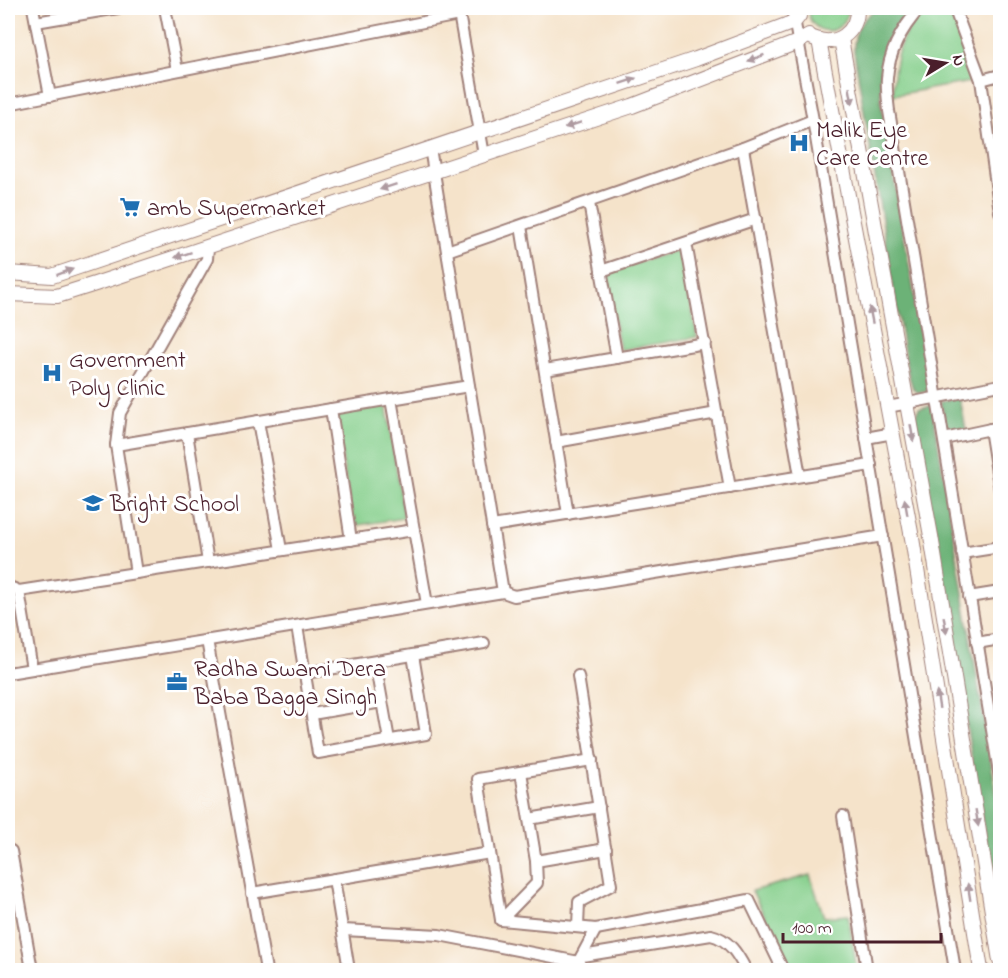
<svg xmlns="http://www.w3.org/2000/svg" width="1008" height="978" font-family="'Indie Flower',sans-serif">
  <style>
    .green { fill: #85cf8b; stroke: #68775b; stroke-width: 1.5 }
    .forest { fill: #6cb277; stroke: #5b6851; stroke-width: 1.5 }
    .lines { fill: none; stroke-linecap: round; stroke-linejoin: round }
    .street-casing { stroke: #a0817a; stroke-width: 14 }
    .secondary-casing { stroke: #a0817a; stroke-width: 16 }
    .street { stroke: #fff; stroke-width: 10 }
    .secondary { stroke: #fff; stroke-width: 14 }
    .oneway { fill: #ae9aa0 }
    .labels { text-anchor: middle; stroke-width: 6; stroke-linejoin: round; paint-order: stroke }
    .poi-label { font-size: 24px; fill: #4a1f2b; stroke: #fff; text-anchor: start }
  </style>
  <rect width="100%" height="100%" fill="#fff"/>
  <filter id="ink" filterUnits="userSpaceOnUse"><feTurbulence type="fractalNoise" baseFrequency=".0167" numOctaves="2"/><feDisplacementMap in="SourceGraphic" scale="12" xChannelSelector="R" yChannelSelector="G"/><feConvolveMatrix kernelMatrix="1 2 1 2 8 2 1 2 1" color-interpolation-filters="sRGB"/></filter>
  <filter id="wash" filterUnits="userSpaceOnUse"><feTurbulence type="fractalNoise" baseFrequency=".008" numOctaves="4" result="noise"/><feDisplacementMap in="SourceGraphic" scale="24" xChannelSelector="R" yChannelSelector="G"/><feGaussianBlur stdDeviation="1.35" result="paint"/><feColorMatrix in="noise" values="0 0 0 0 0 0 0 0 0 0 0 0 0 0 0 0 0 1.4 0 .05"/><feComposite in="paint" operator="in"/></filter>
  <g filter="url(#wash)">
    <rect width="100%" height="100%" fill="#f5e3ca"/>
    <g class="green">
      <path d="M808,8H849V9C844,39 808,37 808,8Z"/>
      <path d="M932,9L946,12L955,19L977,81L893,95C893,62 899,25 932,9Z"/>
      <path d="M681,249L697,337L620,350L605,273Z"/>
      <path d="M386,403L404,518L353,526L335,412Z"/>
      <path d="M810,875L824,917L848,915L857,970H792L752,891Z"/>
    </g>
    <g class="forest">
      <path d="M877,8H915L892,39L881,65V103L931,391L919,393L913,389L907,369L854,52C853,32 861,19 877,8Z"/>
      <path d="M960,398L966,430L947,434L941,401Z"/>
      <path d="M929,406H932L1000,816V928L915,417L919,408Z"/>
    </g>
  </g>
  <g filter="url(#ink)">
    <g class="lines">
      <g class="street-casing">
        <g id="street">
          <path d="M33,8L50,96"/>
          <path d="M165,8L177,70"/>
          <path d="M458,8L484,155"/>
          <path d="M792,8L813,120L955,970"/>
          <path d="M920,8C902,28 889,50 887,78C886,89 888,101 889,111L1000,778"/>
          <path d="M952,8L955,10L981,80L1000,212"/>
          <path d="M36,22L118,8"/>
          <path d="M981,80L1000,75"/>
          <path d="M8,104L459,15"/>
          <path d="M430,148L503,592"/>
          <path d="M743,148L800,476"/>
          <path d="M589,203L617,358"/>
          <path d="M521,226L568,514"/>
          <path d="M686,243L730,488"/>
          <path d="M447,251L743,148L813,120"/>
          <path d="M601,271L756,219"/>
          <path d="M545,370L705,343"/>
          <path d="M391,399L427,604"/>
          <path d="M888,407L1000,385"/>
          <path d="M331,409L351,540"/>
          <path d="M258,421L281,550"/>
          <path d="M990,429L1000,491"/>
          <path d="M187,433L208,562"/>
          <path d="M866,438L893,433"/>
          <path d="M944,439L1000,427"/>
          <path d="M556,442L717,413"/>
          <path d="M116,445L469,386"/>
          <path d="M492,526L871,465"/>
          <path d="M962,553L1000,547"/>
          <path d="M136,573L116,445L120,413L207,259L208,247"/>
          <path d="M8,588H12L19,591L414,530"/>
          <path d="M19,591L32,669"/>
          <path d="M969,597L1000,592"/>
          <path d="M297,626L318,753L426,734L413,655"/>
          <path d="M207,640L266,970"/>
          <path d="M977,643L1000,639"/>
          <path d="M375,662L389,740"/>
          <path d="M8,673L503,592L514,596L883,536"/>
          <path d="M305,673L484,643"/>
          <path d="M578,676L611,885L579,902L578,927"/>
          <path d="M312,714L382,702"/>
          <path d="M592,760L478,779L501,920L596,929L749,900L783,970"/>
          <path d="M843,816L867,970"/>
          <path d="M529,819L599,807"/>
          <path d="M11,851L32,970"/>
          <path d="M536,861L606,849"/>
          <path d="M334,879L349,970"/>
          <path d="M252,893L490,853"/>
          <path d="M501,920L537,883L536,861L521,772"/>
          <path d="M343,930L439,935L579,962"/>
          <path d="M582,956L711,935C729,939 738,955 746,970"/>
          <path d="M574,970L596,929"/>
        </g>
      </g>
      <g class="secondary-casing">
        <g id="secondary">
          <path d="M813,38C837,48 858,32 857,8"/>
          <path d="M841,39L931,536L1000,961"/>
          <path d="M819,40L912,538L981,970"/>
          <path d="M8,273L52,276L696,59L794,22L799,16"/>
          <path d="M8,294L57,296L95,284L632,106L798,42L809,35"/>
        </g>
      </g>
      <use href="#street" class="street"/>
      <use href="#secondary" class="secondary"/>
    </g>
    <defs><path id="oneway-solid" d="M-6-.8H1V-3.2L6.5 0L1 3.2V.8H-6Z" transform="scale(1.5)"/></defs>
    <g class="oneway">
      <use href="#oneway-solid" transform="translate(756 58) rotate(159)"/>
      <use href="#oneway-solid" transform="translate(628 81) rotate(-19)"/>
      <use href="#oneway-solid" transform="translate(851 96) rotate(80)"/>
      <use href="#oneway-solid" transform="translate(573 125) rotate(162)"/>
      <use href="#oneway-solid" transform="translate(388 187) rotate(162)"/>
      <use href="#oneway-solid" transform="translate(183 255) rotate(162)"/>
      <use href="#oneway-solid" transform="translate(65 272) rotate(-20)"/>
      <use href="#oneway-solid" transform="translate(871 315) rotate(-101)"/>
      <use href="#oneway-solid" transform="translate(912 433) rotate(80)"/>
      <use href="#oneway-solid" transform="translate(906 507) rotate(-100)"/>
      <use href="#oneway-solid" transform="translate(945 625) rotate(81)"/>
      <use href="#oneway-solid" transform="translate(938 700) rotate(-99)"/>
      <use href="#oneway-solid" transform="translate(977 818) rotate(81)"/>
      <use href="#oneway-solid" transform="translate(969 892) rotate(-99)"/>
    </g>
  </g>
  <defs>
    <g id="hospital-bare" transform="scale(1.62)"><path d="M-5-5h3v3.5h4V-5h3V5h-3V1.5h-4V5h-3Z" fill="#1f6fb2" stroke="#fff" stroke-width="2.5" paint-order="stroke"/></g>
    <g id="supermarket-bare" transform="scale(1.62)"><path d="M-6-5.5h2.5l.6 2H6L4.5 2H-2.5L-4.4-4H-6ZM-1.5 3.2a1.3 1.3 0 1 0 .1 0ZM3 3.2a1.3 1.3 0 1 0 .1 0Z" fill="#1f6fb2" stroke="#fff" stroke-width="2.5" paint-order="stroke"/></g>
    <g id="school-bare" transform="scale(1.62)"><path d="M0-5L7-2L0 1L-7-2ZM-4 1L0 2.5L4 1V4Q0 6-4 4Z" fill="#1f6fb2" stroke="#fff" stroke-width="2.5" paint-order="stroke"/></g>
    <g id="office-bare" transform="scale(1.62)"><path d="M-6-3h4V-5.5h4V-3h4V5H-6ZM-1-4.5V-3h2v-1.5ZM-6 0V1H6V0Z" fill="#1f6fb2" stroke="#fff" stroke-width="2.5" paint-order="stroke"/></g>
  </defs>
  <g fill-rule="evenodd">
    <use href="#hospital-bare" x="799" y="143"/>
    <use href="#supermarket-bare" x="130" y="207"/>
    <use href="#hospital-bare" x="52" y="373"/>
    <use href="#school-bare" x="93" y="503"/>
    <use href="#office-bare" x="177" y="682"/>
  </g>
  <g class="labels">
    <g class="poi-label">
      <text x="816" y="137">Malik Eye<tspan x="816" dy="28">Care Centre</tspan></text>
      <text x="147" y="215">amb Supermarket</text>
      <text x="69" y="367">Government<tspan x="69" dy="28">Poly Clinic</tspan></text>
      <text x="110" y="511">Bright School</text>
      <text x="194" y="676">Radha Swami Dera<tspan x="194" dy="28">Baba Bagga Singh</tspan></text>
    </g>
  </g>
  <rect width="1008" height="978" fill="none" stroke="#fff" stroke-width="30"/>
  <g transform="translate(945 63) rotate(79)" stroke="#ffffff" stroke-width="4.5" paint-order="stroke">
  <path d="M0-4.5L10 22L0 15L-10 22Z" fill="#4a1f2b"/>
  <text y="-9" font-size="16" font-weight="bold" text-anchor="middle" fill="#4a1f2b">N</text>
  </g>
  <path d="M783 933v9h158v-9" fill="none" stroke="#4a1f2b" stroke-width="3"/>
  <text x="792" y="933" font-size="18" fill="#4a1f2b" stroke="#ffffff" stroke-width="4.5" paint-order="stroke">100 m</text>
</svg>
